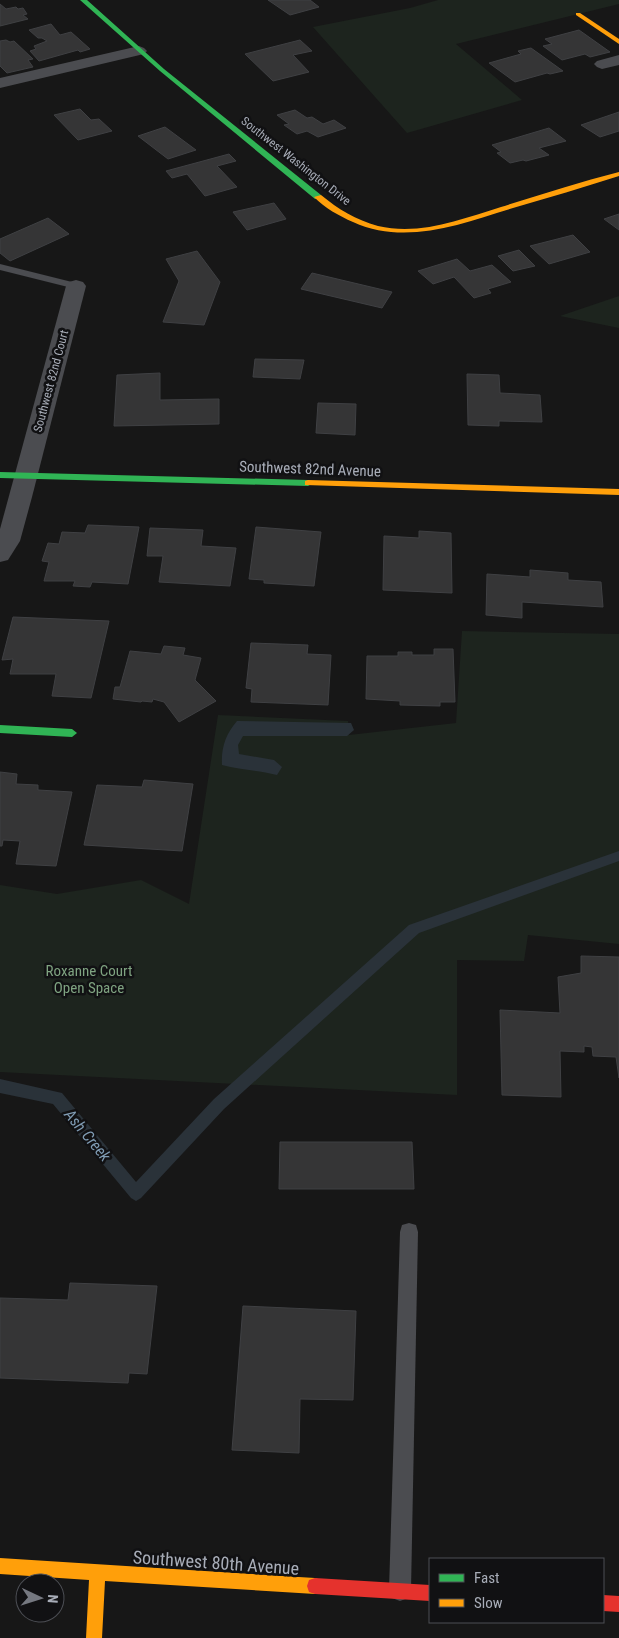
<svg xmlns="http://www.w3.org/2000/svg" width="619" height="1638" font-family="'Roboto Condensed',sans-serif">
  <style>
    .green { fill: #1d241e }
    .water { fill: #2a3239 }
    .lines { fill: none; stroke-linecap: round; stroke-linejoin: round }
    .stream { fill: #2a3239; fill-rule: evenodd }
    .building { fill: #353536; stroke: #3f4043 }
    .lane { fill: #4b4c50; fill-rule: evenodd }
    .street { fill: #4b4c50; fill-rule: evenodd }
    .fast { fill: #30b455; fill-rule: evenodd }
    .slow { fill: #ff9f0a; fill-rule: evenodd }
    .jam { fill: #e5322d; fill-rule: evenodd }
    .labels { text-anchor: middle; stroke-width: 5; stroke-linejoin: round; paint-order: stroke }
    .far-street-label { font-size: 12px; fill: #a8adb8; stroke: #111113 }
    .street-label { font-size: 15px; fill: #a8adb8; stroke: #111113 }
    .park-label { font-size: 15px; fill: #7fa381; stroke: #111113 }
    .water-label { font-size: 16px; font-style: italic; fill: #7f9bb3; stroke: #111113 }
    .near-street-label { font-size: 18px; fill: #a8adb8; stroke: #111113 }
  </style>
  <rect width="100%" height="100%" fill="#171717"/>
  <g class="green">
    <path d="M438,0H619V4L456,44L522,100L407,133L313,27L410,8Z"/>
    <path d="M619,296V328L560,316Z"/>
    <path d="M462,631L619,634V944L528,935L524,961L457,960V1095L0,1072V885L57,894L141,880L189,904L218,715L348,721L349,735L456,723Z"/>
  </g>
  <path class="water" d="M237,721L351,723L354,730L347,736H243L238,745L239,754L274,760L282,767L277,775C258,770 240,770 222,765C221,747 226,734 237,721Z"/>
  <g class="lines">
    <path class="stream" d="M619,851V861L419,933L224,1109L141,1198L136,1201L131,1198L53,1104L0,1093V1079L62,1093L136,1182L214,1099L409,925Z"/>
  </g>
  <g class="building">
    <path d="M268,0H310L319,7L290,15Z"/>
    <path d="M0,4L6,9L16,7L18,9L23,8L27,14L23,15L28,19L0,26Z"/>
    <path d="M51,24L60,35L71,32L90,49L80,52L78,50L39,61L30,51L36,49L34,46L47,41L42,38H38L29,30Z"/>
    <path d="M579,30L610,52L590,57L585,54L562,60L543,46L552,44L545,39Z"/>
    <path d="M6,40L10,42L14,41L33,59L28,60L33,67L7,73L0,66V41Z"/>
    <path d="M300,40L312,51L293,55L309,72L273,81L245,54Z"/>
    <path d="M531,48L563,71L550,74L547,73L515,82L489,63L521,54L518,51Z"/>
    <path d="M80,109L91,120L99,119L112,131L78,140L54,115Z"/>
    <path d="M295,110L307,118L312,117L323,124L334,120L346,128L318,137L307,131L297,134L284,125L289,124L277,115Z"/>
    <path d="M619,112V131L600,137L581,125Z"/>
    <path d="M165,127L196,150L168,159L138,136Z"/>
    <path d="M549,128L566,141L539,148L549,155L526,161L523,160L510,163L497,153L501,152L492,145Z"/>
    <path d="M229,154L236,161L217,166L237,187L205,196L187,174L172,178L166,171Z"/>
    <path d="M274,203L286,219L247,230L233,212Z"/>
    <path d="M619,214V230L604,219Z"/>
    <path d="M48,218L69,234L10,261L0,253V239Z"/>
    <path d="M573,235L590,252L549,264L530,246Z"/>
    <path d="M519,250L535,266L513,271L498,256Z"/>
    <path d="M197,251L220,282L204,325L163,322L179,281L166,259Z"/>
    <path d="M457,259L470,271L492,265L511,282L488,289L491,293L474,298L454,277L433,284L418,271Z"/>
    <path d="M312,273L392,292L382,308L301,289Z"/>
    <path d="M255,359L304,360L300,379L253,377Z"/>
    <path d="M160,373V400L219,399V424L114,426L117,375Z"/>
    <path d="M467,374L499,375L500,393L540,395L542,422L499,421V426L468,425Z"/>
    <path d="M318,403L356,404L355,435L316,433Z"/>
    <path d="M88,525L139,527L128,584L92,582L90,587L73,586L75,581H44L49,562L42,561L48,543L59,544L62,532L85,533Z"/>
    <path d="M256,527L321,532L314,586L264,583V580L249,579Z"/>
    <path d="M150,528L203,530L201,546L236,548L230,586L159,582L163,556H147Z"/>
    <path d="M419,531L451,533L452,593L383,590L384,536L419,538Z"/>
    <path d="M530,570L568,573V580L601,582L603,607L522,602V618L486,615L487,574L530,577Z"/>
    <path d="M13,617L109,621L91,698L52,696L56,674H10L13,659L2,660Z"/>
    <path d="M251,643L308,645L307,654L331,655L328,705L251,702L252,689L246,688Z"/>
    <path d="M164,646L185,648L183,655L201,658L195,680L216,701L179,722L164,702L153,699L152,702L142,701L141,702L113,699L115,687H120L130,651L161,654Z"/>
    <path d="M434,649H453L455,702H440V706L400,705V701L366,699L367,656H398V652H412V655H434Z"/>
    <path d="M0,772L17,774L16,784L38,785V790L72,792L56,866L16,864L20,841L3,840L2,846H0Z"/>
    <path d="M144,780L193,784L182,851L84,845L97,785L142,787Z"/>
    <path d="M581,956L619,957V1078L616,1057L593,1056L592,1047L584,1046V1052L560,1051L561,1097L502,1095L500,1010L560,1013L558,977L581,973Z"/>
    <path d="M280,1142H412L414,1189H279Z"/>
    <path d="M70,1283L157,1286L147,1374L129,1373L128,1383L0,1378V1298L68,1300Z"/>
    <path d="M243,1306L356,1311L353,1400L300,1399L299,1453L232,1450Z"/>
  </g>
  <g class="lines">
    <g class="lane">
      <path d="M0,264L80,284L81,286L76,289L0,270Z"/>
      <path d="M409,1223L416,1225L418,1232L411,1590L408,1598L400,1601L392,1598L389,1590L400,1232L402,1225Z"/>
    </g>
    <g class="street">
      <path d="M139,46L144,48L147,51L144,54L0,88V78Z"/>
      <path d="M619,55V65L602,69L597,67L594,64L597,61Z"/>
      <path d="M76,280L83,282L86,286L32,497L20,541L8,560L0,562V529L66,286L69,282Z"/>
    </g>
    <g class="fast">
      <path d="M80,0H87L164,69L321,195V199H315L160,71Z"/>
      <path d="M0,472L308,480L313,483L308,486L0,478Z"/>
      <path d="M0,725L72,729L77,733L72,737L0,733Z"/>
    </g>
    <g class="slow">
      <path d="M576,13H580L619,39V44L576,15Z"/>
      <path d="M619,172V176C584,187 548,198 513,208C460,224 406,246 353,222C339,216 325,208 314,197L321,195C338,209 356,220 378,226C420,236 462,219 501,207C540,195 579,182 619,172Z"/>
      <path d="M308,480L619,489V495L305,485V481Z"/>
      <path d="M0,1558L315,1578L321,1580L323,1586L321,1592L315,1594L105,1581L102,1638H86L89,1580L0,1574Z"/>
    </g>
    <g class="jam">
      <path d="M315,1578L430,1585V1601L315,1594L309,1592L307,1586L309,1580Z"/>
      <path d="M603,1595L619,1596V1612L603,1611Z"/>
    </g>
  </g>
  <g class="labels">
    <g class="far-street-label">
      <text transform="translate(296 161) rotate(38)" y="4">Southwest Washington Drive</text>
      <text transform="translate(51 381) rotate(-75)" y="4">Southwest 82nd Court</text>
    </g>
    <g class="street-label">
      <text transform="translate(310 469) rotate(2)" y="5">Southwest 82nd Avenue</text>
    </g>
    <g class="park-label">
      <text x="89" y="976">Roxanne Court<tspan x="89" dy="17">Open Space</tspan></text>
    </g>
    <g class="water-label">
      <text transform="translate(88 1135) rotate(50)" y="6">Ash Creek</text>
    </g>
    <g class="near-street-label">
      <text transform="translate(216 1563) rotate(4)" y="6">Southwest 80th Avenue</text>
    </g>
  </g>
  <rect x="429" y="1558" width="175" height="65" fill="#111113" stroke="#4d4f55"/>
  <rect x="439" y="1574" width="25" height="8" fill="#30b455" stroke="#4d4f55"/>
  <text x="474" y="1583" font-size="15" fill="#a8adb8">Fast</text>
  <rect x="439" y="1599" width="25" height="8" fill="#ff9f0a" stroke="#4d4f55"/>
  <text x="474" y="1608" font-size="15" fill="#a8adb8">Slow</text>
  <g transform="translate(40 1598) rotate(94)"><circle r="24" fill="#111113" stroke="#4d4f55"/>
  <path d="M0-4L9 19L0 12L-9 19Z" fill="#757880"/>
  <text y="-8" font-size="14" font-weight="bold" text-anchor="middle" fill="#a8adb8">N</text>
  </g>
</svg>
